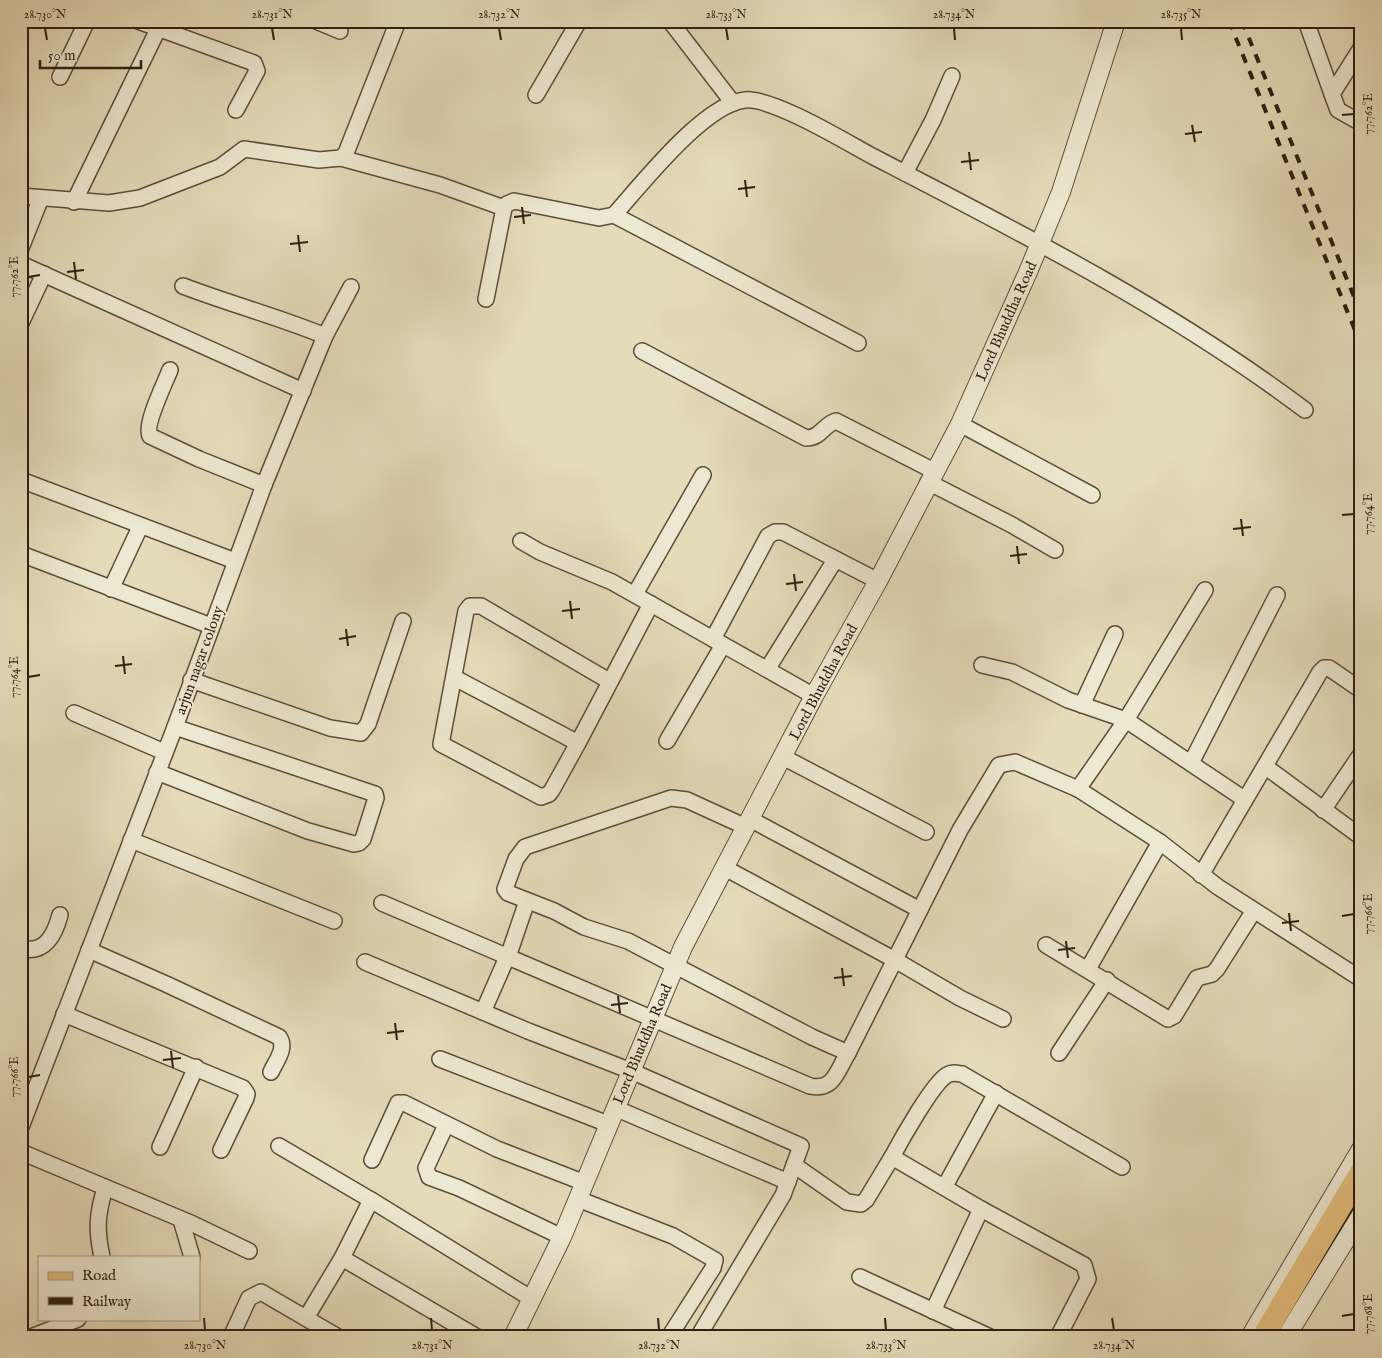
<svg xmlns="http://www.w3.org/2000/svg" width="1382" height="1358" font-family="'IM FELL English',serif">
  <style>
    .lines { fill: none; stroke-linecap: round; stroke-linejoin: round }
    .minor-casing { stroke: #5c4d3c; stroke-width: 18 }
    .tertiary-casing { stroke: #5c4d3c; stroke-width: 20 }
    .primary-casing { stroke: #2e1e12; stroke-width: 25 }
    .minor { stroke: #ede8d1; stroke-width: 15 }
    .tertiary { stroke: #ede8d1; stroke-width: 18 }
    .primary { stroke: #e2be7c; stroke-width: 22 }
    .rail { stroke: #2e1e12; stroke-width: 4; stroke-dasharray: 9 9; stroke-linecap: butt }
    .ticks { fill: none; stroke: #2e1e12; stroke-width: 2 }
    .labels { text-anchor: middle; stroke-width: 4; stroke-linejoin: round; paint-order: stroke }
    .street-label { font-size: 15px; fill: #2e1e12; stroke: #ede8d1 }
    .neatline { fill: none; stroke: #2e1e12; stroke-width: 2 }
    .ticks-label { font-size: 12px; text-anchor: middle; fill: #2e1e12 }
  </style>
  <rect width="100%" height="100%" fill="#e4dbb8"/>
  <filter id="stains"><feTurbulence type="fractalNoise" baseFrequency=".004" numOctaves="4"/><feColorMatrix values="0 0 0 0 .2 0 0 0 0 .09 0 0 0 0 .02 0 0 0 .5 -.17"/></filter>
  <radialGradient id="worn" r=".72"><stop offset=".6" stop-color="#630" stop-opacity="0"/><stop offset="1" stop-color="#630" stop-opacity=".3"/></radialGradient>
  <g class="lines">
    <g class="minor-casing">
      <g id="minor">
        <path d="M138,21L254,63L257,71L236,110"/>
        <path d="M316,21L340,31"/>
        <path d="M670,21L733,103"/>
        <path d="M1306,21L1332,94"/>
        <path d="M1361,48L1332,94L1338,110L1361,123"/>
        <path d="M60,77L87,21"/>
        <path d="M536,95L579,21"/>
        <path d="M341,158L440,185L504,208"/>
        <path d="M905,173L933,120L952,76"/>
        <path d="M21,196L109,203L140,198L220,167L244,149L319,160L341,158L346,153L398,21"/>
        <path d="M74,202L162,21"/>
        <path d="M614,215L858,343"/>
        <path d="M21,248L41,198"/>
        <path d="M21,264L303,391"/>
        <path d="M486,299L504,208L507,204L514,201L599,218L614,215C641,185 704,104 745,100C772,97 846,142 872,156C1021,233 1171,309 1305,410"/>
        <path d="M21,323L44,274"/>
        <path d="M325,336L351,287"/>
        <path d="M642,351L806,438C821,438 823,425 836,421L934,471"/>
        <path d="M170,370C165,383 144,425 150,436L199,459L264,485"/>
        <path d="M960,424L1092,495"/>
        <path d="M21,480L235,561"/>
        <path d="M928,482L1012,525L1055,550"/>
        <path d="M521,541L540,552L612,582L814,696"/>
        <path d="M21,554L211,626"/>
        <path d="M111,589L140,527"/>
        <path d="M635,594L703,475"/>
        <path d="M713,639L768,536L775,532H783L878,581"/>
        <path d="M982,665L1012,672L1068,700L1126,720L1244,799"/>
        <path d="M768,668L835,560"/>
        <path d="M455,678L578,743L651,604"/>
        <path d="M191,680L330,728L361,733L368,724L403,621"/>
        <path d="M1082,705L1115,634"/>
        <path d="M74,713L164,752"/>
        <path d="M667,741L723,645"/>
        <path d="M578,743L552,790L549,794L541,797L441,744L466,611L470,606H481L609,681"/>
        <path d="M783,757L926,832"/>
        <path d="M1191,763L1277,595"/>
        <path d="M1266,767L1361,837"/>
        <path d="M157,772L308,831L354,844L359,843L363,839L376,798L375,794L175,727"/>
        <path d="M1078,789L1126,720L1205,590"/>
        <path d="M1323,810L1361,754"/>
        <path d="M750,819L920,910"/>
        <path d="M746,827L687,800L671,798L525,847L516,859L505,889L508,893L554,911L584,927L628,941L812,1037L848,1053"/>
        <path d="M131,840L334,921"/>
        <path d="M725,868L895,960L960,998L1003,1019"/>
        <path d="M1201,875L1320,672L1324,668H1329L1361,690"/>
        <path d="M382,903L810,1086C834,1091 837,1071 848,1053L960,830L999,765L1015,762L1078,789L1160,842"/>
        <path d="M1046,945L1168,1019L1174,1016L1197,978L1212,974L1217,969L1253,912"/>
        <path d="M21,948C45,955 55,934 60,915"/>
        <path d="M89,950L166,984L279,1037C287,1048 276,1061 271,1072"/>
        <path d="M365,962L528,1031L631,1071L801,1146L783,1195L698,1337"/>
        <path d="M1088,969L1160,842L1218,887L1361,979"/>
        <path d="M483,1012L511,948L527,901"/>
        <path d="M64,1014L243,1088L247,1094L246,1098L221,1150"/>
        <path d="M1059,1053L1107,980"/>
        <path d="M440,1059L608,1124"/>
        <path d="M615,1108L788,1182"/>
        <path d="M446,1125L426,1168L429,1177L459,1188L562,1237"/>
        <path d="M21,1127L175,727L264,485L325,336C279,317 230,304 183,286"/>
        <path d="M279,1146L371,1200L342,1258L306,1318"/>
        <path d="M160,1147L196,1067"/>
        <path d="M21,1152L193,1224L249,1251"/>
        <path d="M372,1160L398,1103H404L497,1149L585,1183"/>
        <path d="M794,1165L847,1202L861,1204L866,1200L892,1157"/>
        <path d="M945,1186L996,1093"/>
        <path d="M578,1199L673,1236L715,1260L713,1268L669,1337"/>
        <path d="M371,1200L532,1299"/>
        <path d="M181,1220L192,1257"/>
        <path d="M102,1257C96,1229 97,1215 105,1188"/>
        <path d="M342,1258L477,1337"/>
        <path d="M860,1277L990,1337"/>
        <path d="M933,1311L981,1209"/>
        <path d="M31,1337L78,1319"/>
        <path d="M231,1337L249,1298L261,1292L338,1337"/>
        <path d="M1058,1337L1088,1279L1084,1265L981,1209L892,1157C901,1140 933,1083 947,1075C952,1072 956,1073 962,1074L1122,1167"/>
      </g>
    </g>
    <g class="tertiary-casing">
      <g id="tertiary">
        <path d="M513,1337L562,1237L683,947L814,696L878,581L960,424L1028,272L1061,192L1116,21"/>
        <path d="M1250,1337L1361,1149"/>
        <path d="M1286,1337L1361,1215"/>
      </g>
    </g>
    <g class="primary-casing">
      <path id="primary" d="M1263,1337L1361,1172"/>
    </g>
    <use href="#minor" class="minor"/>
    <use href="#tertiary" class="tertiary"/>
    <use href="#primary" class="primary"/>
    <g class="rail">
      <path d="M1229,21L1361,345"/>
      <path d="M1242,21L1361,314"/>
    </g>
  </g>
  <path class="ticks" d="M45,28L47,40M272,28L274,40M499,28L501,40M726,28L728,40M954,28L955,40M1181,28L1182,40M1342,115L1354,114M1192,125L1195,142M1185,134L1202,132M969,152L971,170M961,162L979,160M745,180L747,197M738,189L755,187M522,207L524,224M514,217L531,215M298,235L300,252M290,244L308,242M74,262L76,279M67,272L84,270M28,277L40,275M1342,515L1354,514M1241,519L1243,536M1233,529L1251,527M1017,546L1019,564M1010,556L1027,554M794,574L796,591M786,584L803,582M570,601L572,619M562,611L580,609M346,629L348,646M339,639L356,636M123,656L125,674M115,666L132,664M28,677L40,675M1289,913L1291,931M1342,916L1354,914M1282,923L1299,921M1066,941L1068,958M1058,950L1075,948M842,968L844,986M834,978L852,976M618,996L620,1013M611,1005L628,1003M395,1023L397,1040M387,1033L404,1031M171,1051L173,1068M163,1060L181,1058M28,1077L40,1075M1342,1316L1354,1314M204,1318L205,1330M431,1318L432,1330M658,1318L659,1330M885,1318L886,1330M1112,1318L1114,1330"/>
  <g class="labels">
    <g class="street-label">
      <text transform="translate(1006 321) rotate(-66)" y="5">Lord Bhuddha Road</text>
      <text transform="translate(199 660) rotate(-70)" y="5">arjun nagar colony</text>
      <text transform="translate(823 682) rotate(-62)" y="5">Lord Bhuddha Road</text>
      <text transform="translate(642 1044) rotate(-67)" y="5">Lord Bhuddha Road</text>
    </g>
  </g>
  <rect width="1382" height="1358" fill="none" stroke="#e4dbb8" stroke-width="55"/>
  <rect x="38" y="1256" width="162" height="65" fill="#ede8d1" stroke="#a19785"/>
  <rect x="48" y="1272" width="25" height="8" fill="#e2be7c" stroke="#a19785"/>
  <text x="82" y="1280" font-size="15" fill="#2e1e12">Road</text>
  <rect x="48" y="1297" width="25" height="8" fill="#2e1e12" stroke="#a19785"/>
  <text x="82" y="1306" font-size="15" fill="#2e1e12">Railway</text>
  <path d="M40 60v8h101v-8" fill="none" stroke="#2e1e12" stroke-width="2.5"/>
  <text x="48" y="60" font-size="15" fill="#2e1e12" stroke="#ede8d1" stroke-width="4" paint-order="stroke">50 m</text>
  <rect x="28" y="28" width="1326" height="1302" class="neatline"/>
  <g class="ticks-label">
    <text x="45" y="18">28.730°N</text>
    <text x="272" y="18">28.731°N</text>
    <text x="499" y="18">28.732°N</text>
    <text x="726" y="18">28.733°N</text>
    <text x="954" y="18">28.734°N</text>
    <text x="1181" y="18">28.735°N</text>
    <text transform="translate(1368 114) rotate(-90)" y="4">77.762°E</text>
    <text transform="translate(14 277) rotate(-90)" y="4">77.762°E</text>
    <text transform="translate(1368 514) rotate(-90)" y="4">77.764°E</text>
    <text transform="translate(14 677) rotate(-90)" y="4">77.764°E</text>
    <text transform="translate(1368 914) rotate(-90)" y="4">77.766°E</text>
    <text transform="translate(14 1077) rotate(-90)" y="4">77.766°E</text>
    <text transform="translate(1368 1314) rotate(-90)" y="4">77.768°E</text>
    <text x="205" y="1349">28.730°N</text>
    <text x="432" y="1349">28.731°N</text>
    <text x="659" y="1349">28.732°N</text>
    <text x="886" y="1349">28.733°N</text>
    <text x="1114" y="1349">28.734°N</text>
  </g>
  <rect width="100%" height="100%" filter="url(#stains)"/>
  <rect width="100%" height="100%" fill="url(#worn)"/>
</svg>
